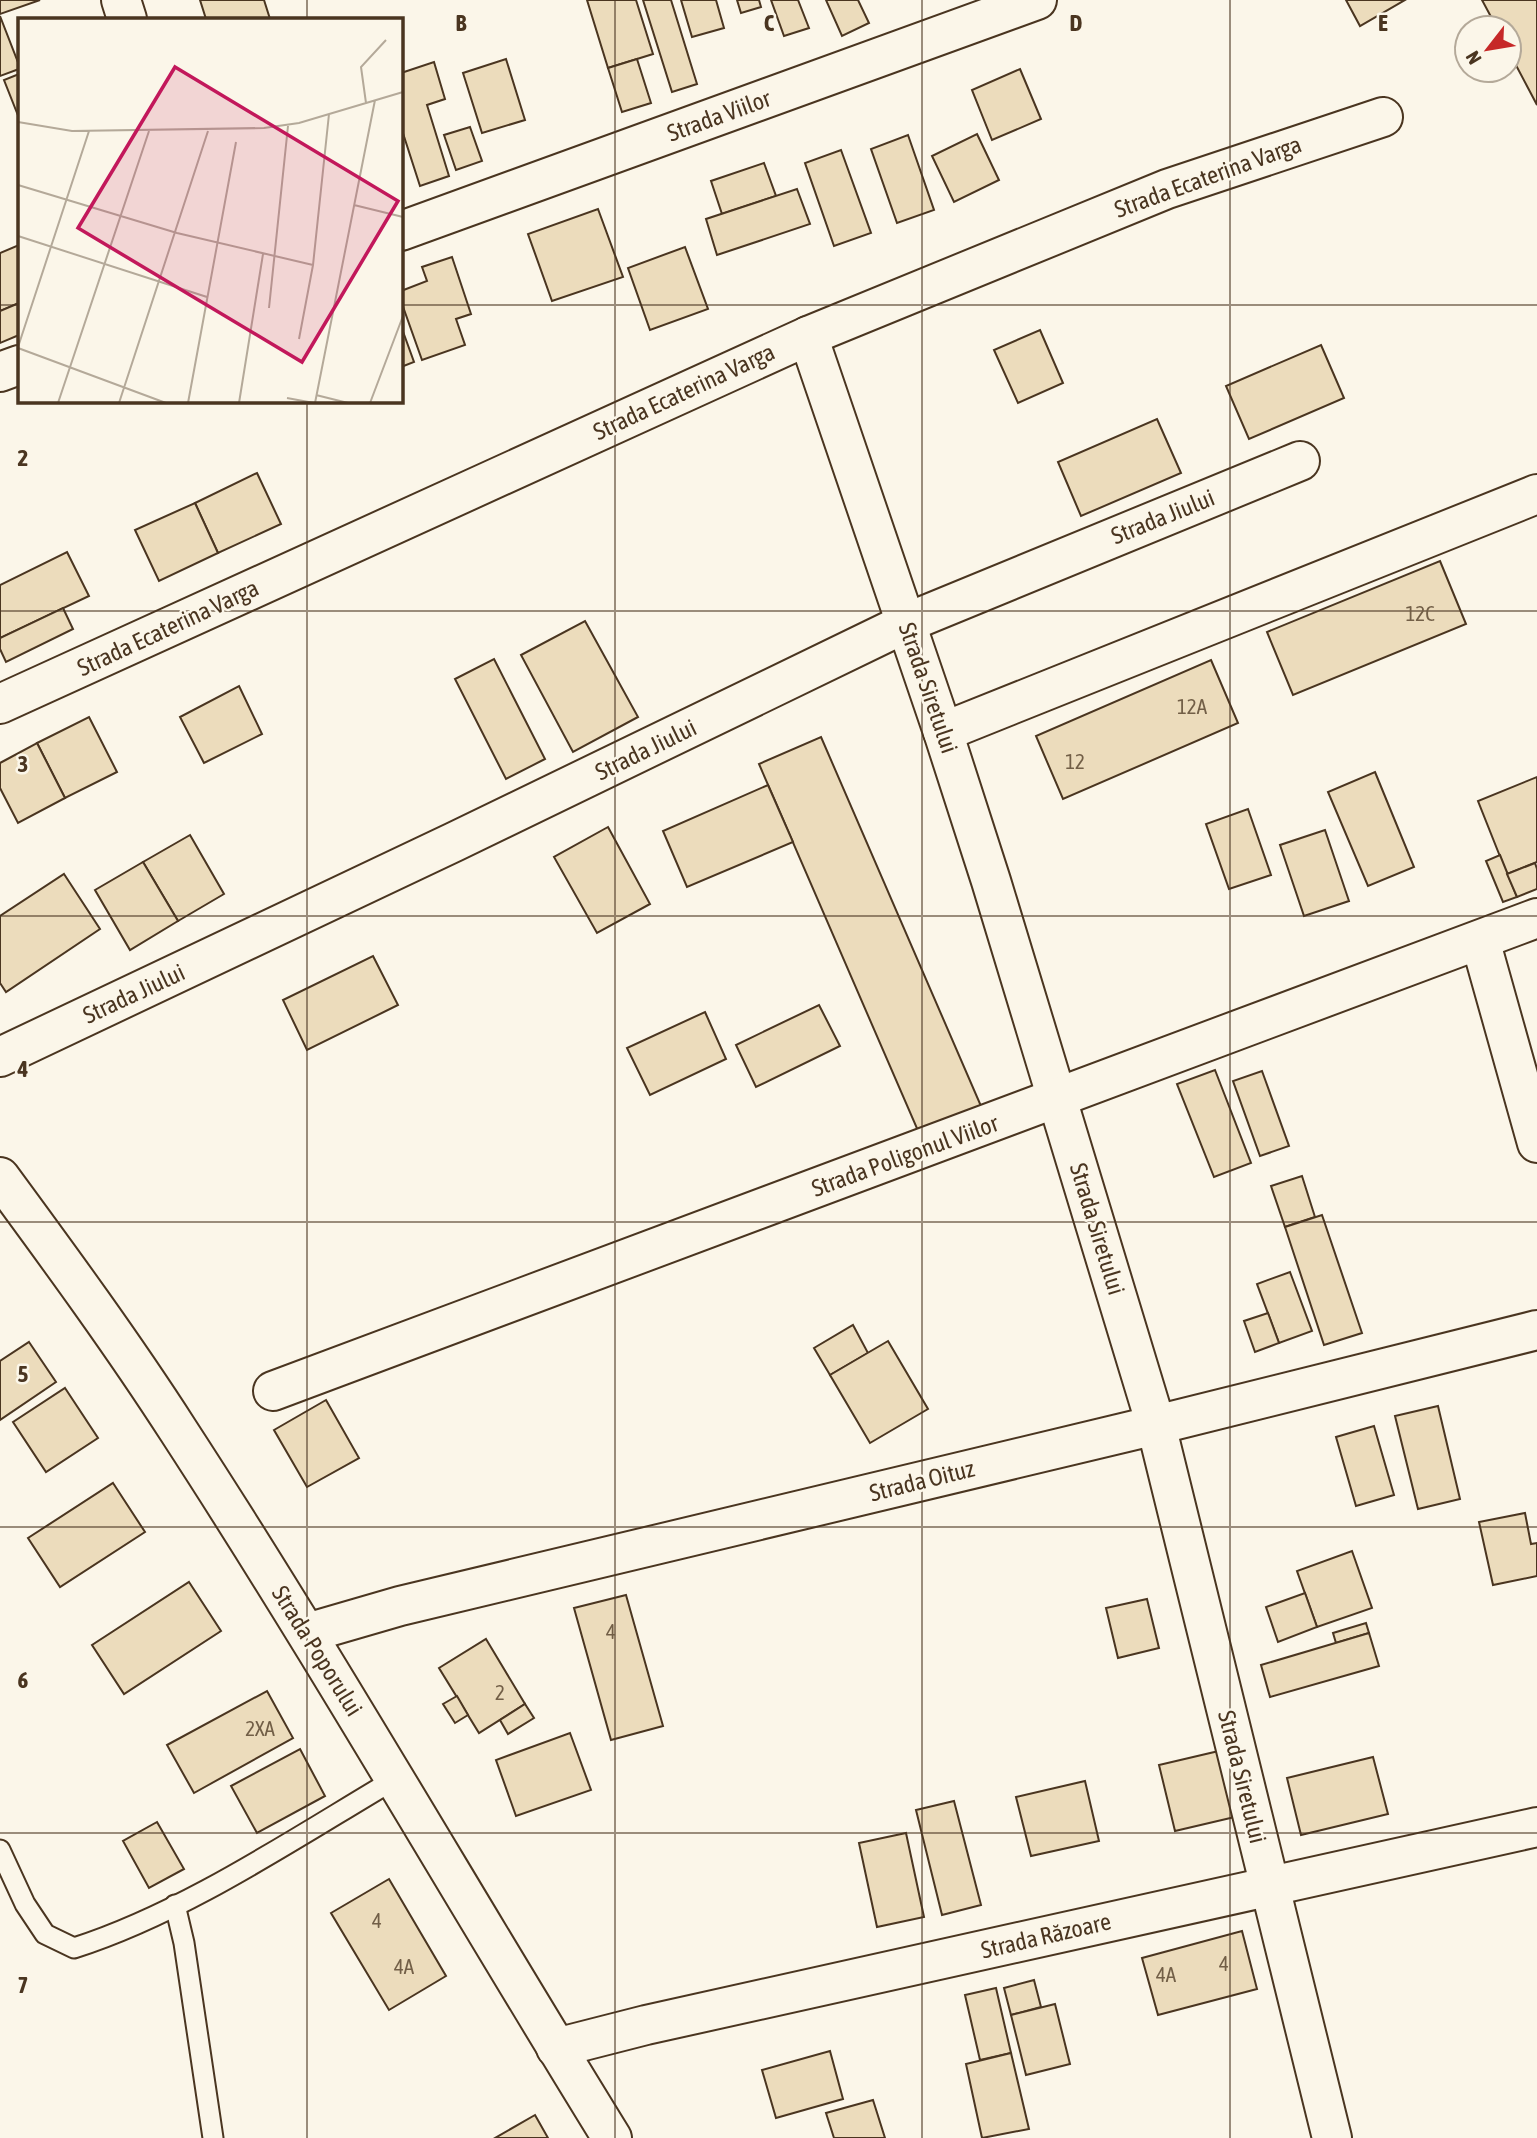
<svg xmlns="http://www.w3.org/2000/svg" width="1537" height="2138" font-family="'Asap Condensed',sans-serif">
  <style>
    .building { fill: #ecdcbc; stroke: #4a3520; stroke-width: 2 }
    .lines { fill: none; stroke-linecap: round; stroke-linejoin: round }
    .lane-casing { stroke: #4a3520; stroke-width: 23 }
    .street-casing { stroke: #4a3520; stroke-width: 42 }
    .secondary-casing { stroke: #4a3520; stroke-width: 42 }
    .lane { stroke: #fbf6e9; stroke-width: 19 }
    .street { stroke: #fbf6e9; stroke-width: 38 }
    .secondary { stroke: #fbf6e9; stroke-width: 38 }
    .grid { fill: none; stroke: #4a3520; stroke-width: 2; stroke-opacity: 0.55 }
    .labels { text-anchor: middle; stroke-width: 5; stroke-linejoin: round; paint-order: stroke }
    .number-label { font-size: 21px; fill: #725f47 }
    .street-label { font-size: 24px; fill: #4a3520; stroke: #fbf6e9 }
    .inset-road { fill: none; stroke: #b4a999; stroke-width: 2 }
    .view { fill: #c2185b; fill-opacity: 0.15; stroke: #c2185b; stroke-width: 3.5 }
    .inset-edge { fill: none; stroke: #4a3520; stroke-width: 3.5 }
    .grid-label { font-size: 23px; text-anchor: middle; font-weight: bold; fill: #4a3520; stroke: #fbf6e9; stroke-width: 5; stroke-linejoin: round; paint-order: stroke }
  </style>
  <rect width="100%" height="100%" fill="#fbf6e9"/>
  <g class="building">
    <path d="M0,0H40L0,14Z"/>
    <path d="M200,0H264L270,19H206Z"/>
    <path d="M587,0H636L653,54L608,68Z"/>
    <path d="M643,0H671L697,84L672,92Z"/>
    <path d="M681,0H716L724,28L692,37Z"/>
    <path d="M737,0H759L761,7L741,13Z"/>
    <path d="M771,0H798L809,28L784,36Z"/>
    <path d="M826,0H858L869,23L842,36Z"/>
    <path d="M1346,0H1405L1360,26Z"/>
    <path d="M1482,0H1537V105L1509,52V28H1497Z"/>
    <path d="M0,16L19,65V69L0,76Z"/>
    <path d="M506,59L525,120L482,133L463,73Z"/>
    <path d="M637,59L651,103L622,112L608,68Z"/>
    <path d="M434,62L445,99L427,105L449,176L420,186L401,127V73Z"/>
    <path d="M1020,69L1041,119L992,140L972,90Z"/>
    <path d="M19,74V118L4,80Z"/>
    <path d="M470,127L482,161L456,170L444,135Z"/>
    <path d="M977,134L999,180L954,202L932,156Z"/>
    <path d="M908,135L934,210L897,223L871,149Z"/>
    <path d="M841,150L871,233L834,246L805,163Z"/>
    <path d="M764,163L776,196L722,214L711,181Z"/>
    <path d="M797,189L810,224L717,255L706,219Z"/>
    <path d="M598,209L623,277L552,301L528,234Z"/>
    <path d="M19,245V303L0,311V253Z"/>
    <path d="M685,247L708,309L650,330L628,268Z"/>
    <path d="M452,257L471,314L456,319L465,345L422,360L401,301V291L427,281L422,267Z"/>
    <path d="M19,303V335L0,343V311Z"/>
    <path d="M401,326L414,362L401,367Z"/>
    <path d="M1040,330L1063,383L1018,403L994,350Z"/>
    <path d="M1321,345L1344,398L1249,439L1226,386Z"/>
    <path d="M1157,419L1181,473L1081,516L1058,462Z"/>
    <path d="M257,473L281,524L218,553L195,503Z"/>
    <path d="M195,503L218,553L159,581L135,530Z"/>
    <path d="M67,552L89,596L0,638V585Z"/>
    <path d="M1440,561L1466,624L1293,695L1267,632Z"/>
    <path d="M63,608L73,629L6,662L0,649V638Z"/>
    <path d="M585,621L638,717L573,752L521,655Z"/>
    <path d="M494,659L545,759L506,779L455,679Z"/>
    <path d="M1211,660L1238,723L1063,799L1036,736Z"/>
    <path d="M239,686L262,734L204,763L180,717Z"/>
    <path d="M89,717L117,772L65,798L37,743Z"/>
    <path d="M821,737L984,1113L922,1140L759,764Z"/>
    <path d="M37,743L65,798L18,823L0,788V763Z"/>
    <path d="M1375,772L1414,867L1368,886L1328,792Z"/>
    <path d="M1537,777V862L1507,874L1478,801Z"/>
    <path d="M768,785L793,842L687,887L663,831Z"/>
    <path d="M1248,809L1271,875L1229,889L1206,824Z"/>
    <path d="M608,827L650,904L597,933L554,857Z"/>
    <path d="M1325,830L1349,901L1304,916L1280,845Z"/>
    <path d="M190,835L224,894L178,921L143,862Z"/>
    <path d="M1500,855L1517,897L1503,902L1486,861Z"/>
    <path d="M143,862L178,921L130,950L95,890Z"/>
    <path d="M1535,863L1537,869V889L1517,897L1507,874Z"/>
    <path d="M64,874L100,929L6,992L0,983V916Z"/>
    <path d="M373,956L398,1005L307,1050L283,1000Z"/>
    <path d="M819,1005L840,1046L756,1087L736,1045Z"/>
    <path d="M705,1012L726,1059L650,1095L627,1048Z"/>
    <path d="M1215,1070L1251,1163L1214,1177L1177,1084Z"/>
    <path d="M1262,1071L1289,1146L1260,1156L1233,1081Z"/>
    <path d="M1302,1176L1315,1217L1285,1227L1271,1186Z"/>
    <path d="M1322,1215L1362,1333L1324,1345L1285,1227Z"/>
    <path d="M1290,1272L1312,1331L1279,1343L1257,1284Z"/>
    <path d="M1268,1313L1279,1343L1255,1352L1244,1321Z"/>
    <path d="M853,1325L868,1353L830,1375L814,1348Z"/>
    <path d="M888,1341L928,1409L870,1443L830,1375Z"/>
    <path d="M29,1342L56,1382L0,1420V1361Z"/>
    <path d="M65,1388L98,1438L46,1472L13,1422Z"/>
    <path d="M326,1400L359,1458L307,1487L274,1430Z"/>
    <path d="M1438,1406L1460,1499L1418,1509L1395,1416Z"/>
    <path d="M1374,1426L1394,1495L1356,1506L1336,1437Z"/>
    <path d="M113,1483L145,1532L60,1587L28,1538Z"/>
    <path d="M1525,1513L1531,1544L1537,1543V1576L1493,1585L1479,1522Z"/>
    <path d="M1352,1551L1372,1608L1317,1627L1297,1571Z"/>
    <path d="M189,1582L221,1631L124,1694L92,1645Z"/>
    <path d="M1305,1593L1317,1627L1278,1642L1266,1607Z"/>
    <path d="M626,1595L663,1726L611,1740L574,1608Z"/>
    <path d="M1147,1599L1159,1648L1118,1658L1106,1608Z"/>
    <path d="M1366,1623L1369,1633L1336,1643L1333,1633Z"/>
    <path d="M1369,1633L1379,1666L1270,1697L1261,1665Z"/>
    <path d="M486,1639L525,1704L479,1733L439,1668Z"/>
    <path d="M267,1691L293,1738L194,1793L167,1745Z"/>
    <path d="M457,1696L468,1715L455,1723L443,1704Z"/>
    <path d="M525,1704L534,1718L508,1734L500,1720Z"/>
    <path d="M570,1733L591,1790L516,1816L496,1760Z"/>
    <path d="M300,1749L325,1796L257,1833L231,1786Z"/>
    <path d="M1223,1750L1239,1816L1175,1831L1159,1765Z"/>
    <path d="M1373,1757L1388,1814L1301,1835L1287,1778Z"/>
    <path d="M1085,1781L1099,1841L1031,1856L1016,1797Z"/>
    <path d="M954,1801L981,1905L942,1915L916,1810Z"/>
    <path d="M157,1822L184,1869L149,1888L123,1841Z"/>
    <path d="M906,1833L924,1917L877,1927L859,1843Z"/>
    <path d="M389,1879L446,1976L389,2010L331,1913Z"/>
    <path d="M1242,1931L1257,1989L1158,2015L1142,1958Z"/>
    <path d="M1034,1980L1041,2007L1011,2015L1004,1988Z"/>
    <path d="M996,1988L1011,2053L980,2060L965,1995Z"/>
    <path d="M1055,2004L1070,2064L1026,2075L1011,2015Z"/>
    <path d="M830,2051L843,2099L776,2118L762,2070Z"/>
    <path d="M1011,2053L1029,2129L982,2138L966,2064Z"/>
    <path d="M873,2100L885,2138H834L826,2113Z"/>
    <path d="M535,2115L548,2138H495Z"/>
  </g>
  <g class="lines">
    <g class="lane-casing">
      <g id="lane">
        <path d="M0,1850L25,1904L45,1934L74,1948C184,1913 295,1838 395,1779"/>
        <path d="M175,1905L184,1943L213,2138"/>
      </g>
    </g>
    <g class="street-casing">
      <g id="street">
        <path d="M121,0L127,19"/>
        <path d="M401,231L1037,0"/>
        <path d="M808,336L943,732L991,881L1156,1425L1332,2138"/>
        <path d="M0,372L19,365"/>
        <path d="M0,704L808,336L1167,189L1383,117"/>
        <path d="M943,732L1537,494"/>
        <path d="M1480,940L1537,1143"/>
        <path d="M0,1057L454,842L906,623L1300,461"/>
        <path d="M273,1391L1537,918"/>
        <path d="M307,1633L400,1606L1156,1425L1537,1330"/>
        <path d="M556,2048L646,2025L1537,1827"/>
      </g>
    </g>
    <g class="secondary-casing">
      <path id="secondary" d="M0,1177C61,1260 122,1343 178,1430C329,1662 466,1902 612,2138"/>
    </g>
    <use href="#lane" class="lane"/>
    <use href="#street" class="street"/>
    <use href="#secondary" class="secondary"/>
  </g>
  <path class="grid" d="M307,0V19M615,0V2138M922,0V2138M1230,0V2138M0,305H19M401,305H1537M307,401V2138M0,611H1537M0,916H1537M0,1222H1537M0,1527H1537M0,1833H1537"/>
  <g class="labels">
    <g class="number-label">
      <text x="1420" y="621">12C</text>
      <text x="1192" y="714">12A</text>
      <text x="1075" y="769">12</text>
      <text x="611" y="1639">4</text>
      <text x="500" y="1700">2</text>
      <text x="260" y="1736">2XA</text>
      <text x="377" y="1928">4</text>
      <text x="1224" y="1971">4</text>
      <text x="404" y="1974">4A</text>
      <text x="1166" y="1982">4A</text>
    </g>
    <g class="street-label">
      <text transform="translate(719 116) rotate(-20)" y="8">Strada Viilor</text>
      <text transform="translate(1208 177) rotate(-20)" y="8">Strada Ecaterina Varga</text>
      <text transform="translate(684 392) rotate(-25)" y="8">Strada Ecaterina Varga</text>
      <text transform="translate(1163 517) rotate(-22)" y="8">Strada Jiului</text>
      <text transform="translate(168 628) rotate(-25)" y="8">Strada Ecaterina Varga</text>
      <text transform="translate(928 688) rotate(71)" y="8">Strada Siretului</text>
      <text transform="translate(646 750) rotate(-26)" y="8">Strada Jiului</text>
      <text transform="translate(134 994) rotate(-25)" y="8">Strada Jiului</text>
      <text transform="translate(905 1156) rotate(-20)" y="8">Strada Poligonul Viilor</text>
      <text transform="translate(1097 1229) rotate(73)" y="8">Strada Siretului</text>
      <text transform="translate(922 1481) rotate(-14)" y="8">Strada Oituz</text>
      <text transform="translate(317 1651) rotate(58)" y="8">Strada Poporului</text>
      <text transform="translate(1242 1777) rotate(76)" y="8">Strada Siretului</text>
      <text transform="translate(1046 1936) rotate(-13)" y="8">Strada Răzoare</text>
    </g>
  </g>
  <g transform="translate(18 18)">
    <rect width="385" height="385" fill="#fbf6e9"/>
    <path class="inset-road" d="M348,85L343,49L368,22M0,104L54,113L246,110L281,105L385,74M0,167L159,215L295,247M336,187L385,199M0,218L189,279M251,290L270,108M281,321L295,247L311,96M0,329L71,113M0,330L148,385M298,377L330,385M269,380L296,385M40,385L131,113M101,385L190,113M170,385L218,124M221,385L245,236M297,385L357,82M352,385L385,298"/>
    <path class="view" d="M157,49L380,183L284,344L60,210Z"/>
    <rect width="385" height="385" class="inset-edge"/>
  </g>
  <g class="grid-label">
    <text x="461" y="31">B</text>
    <text x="769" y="31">C</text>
    <text x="1076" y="31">D</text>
    <text x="1383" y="31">E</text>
    <text x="23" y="466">2</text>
    <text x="23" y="772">3</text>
    <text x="23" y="1077">4</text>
    <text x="23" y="1382">5</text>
    <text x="23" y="1688">6</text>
    <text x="23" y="1993">7</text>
  </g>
  <g transform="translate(1488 49) rotate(239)"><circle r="33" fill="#fbf6e9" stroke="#b4a999" stroke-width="2"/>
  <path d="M0-5L12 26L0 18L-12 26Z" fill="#c62828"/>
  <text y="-10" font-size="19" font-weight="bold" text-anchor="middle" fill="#4a3520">N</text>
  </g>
</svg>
